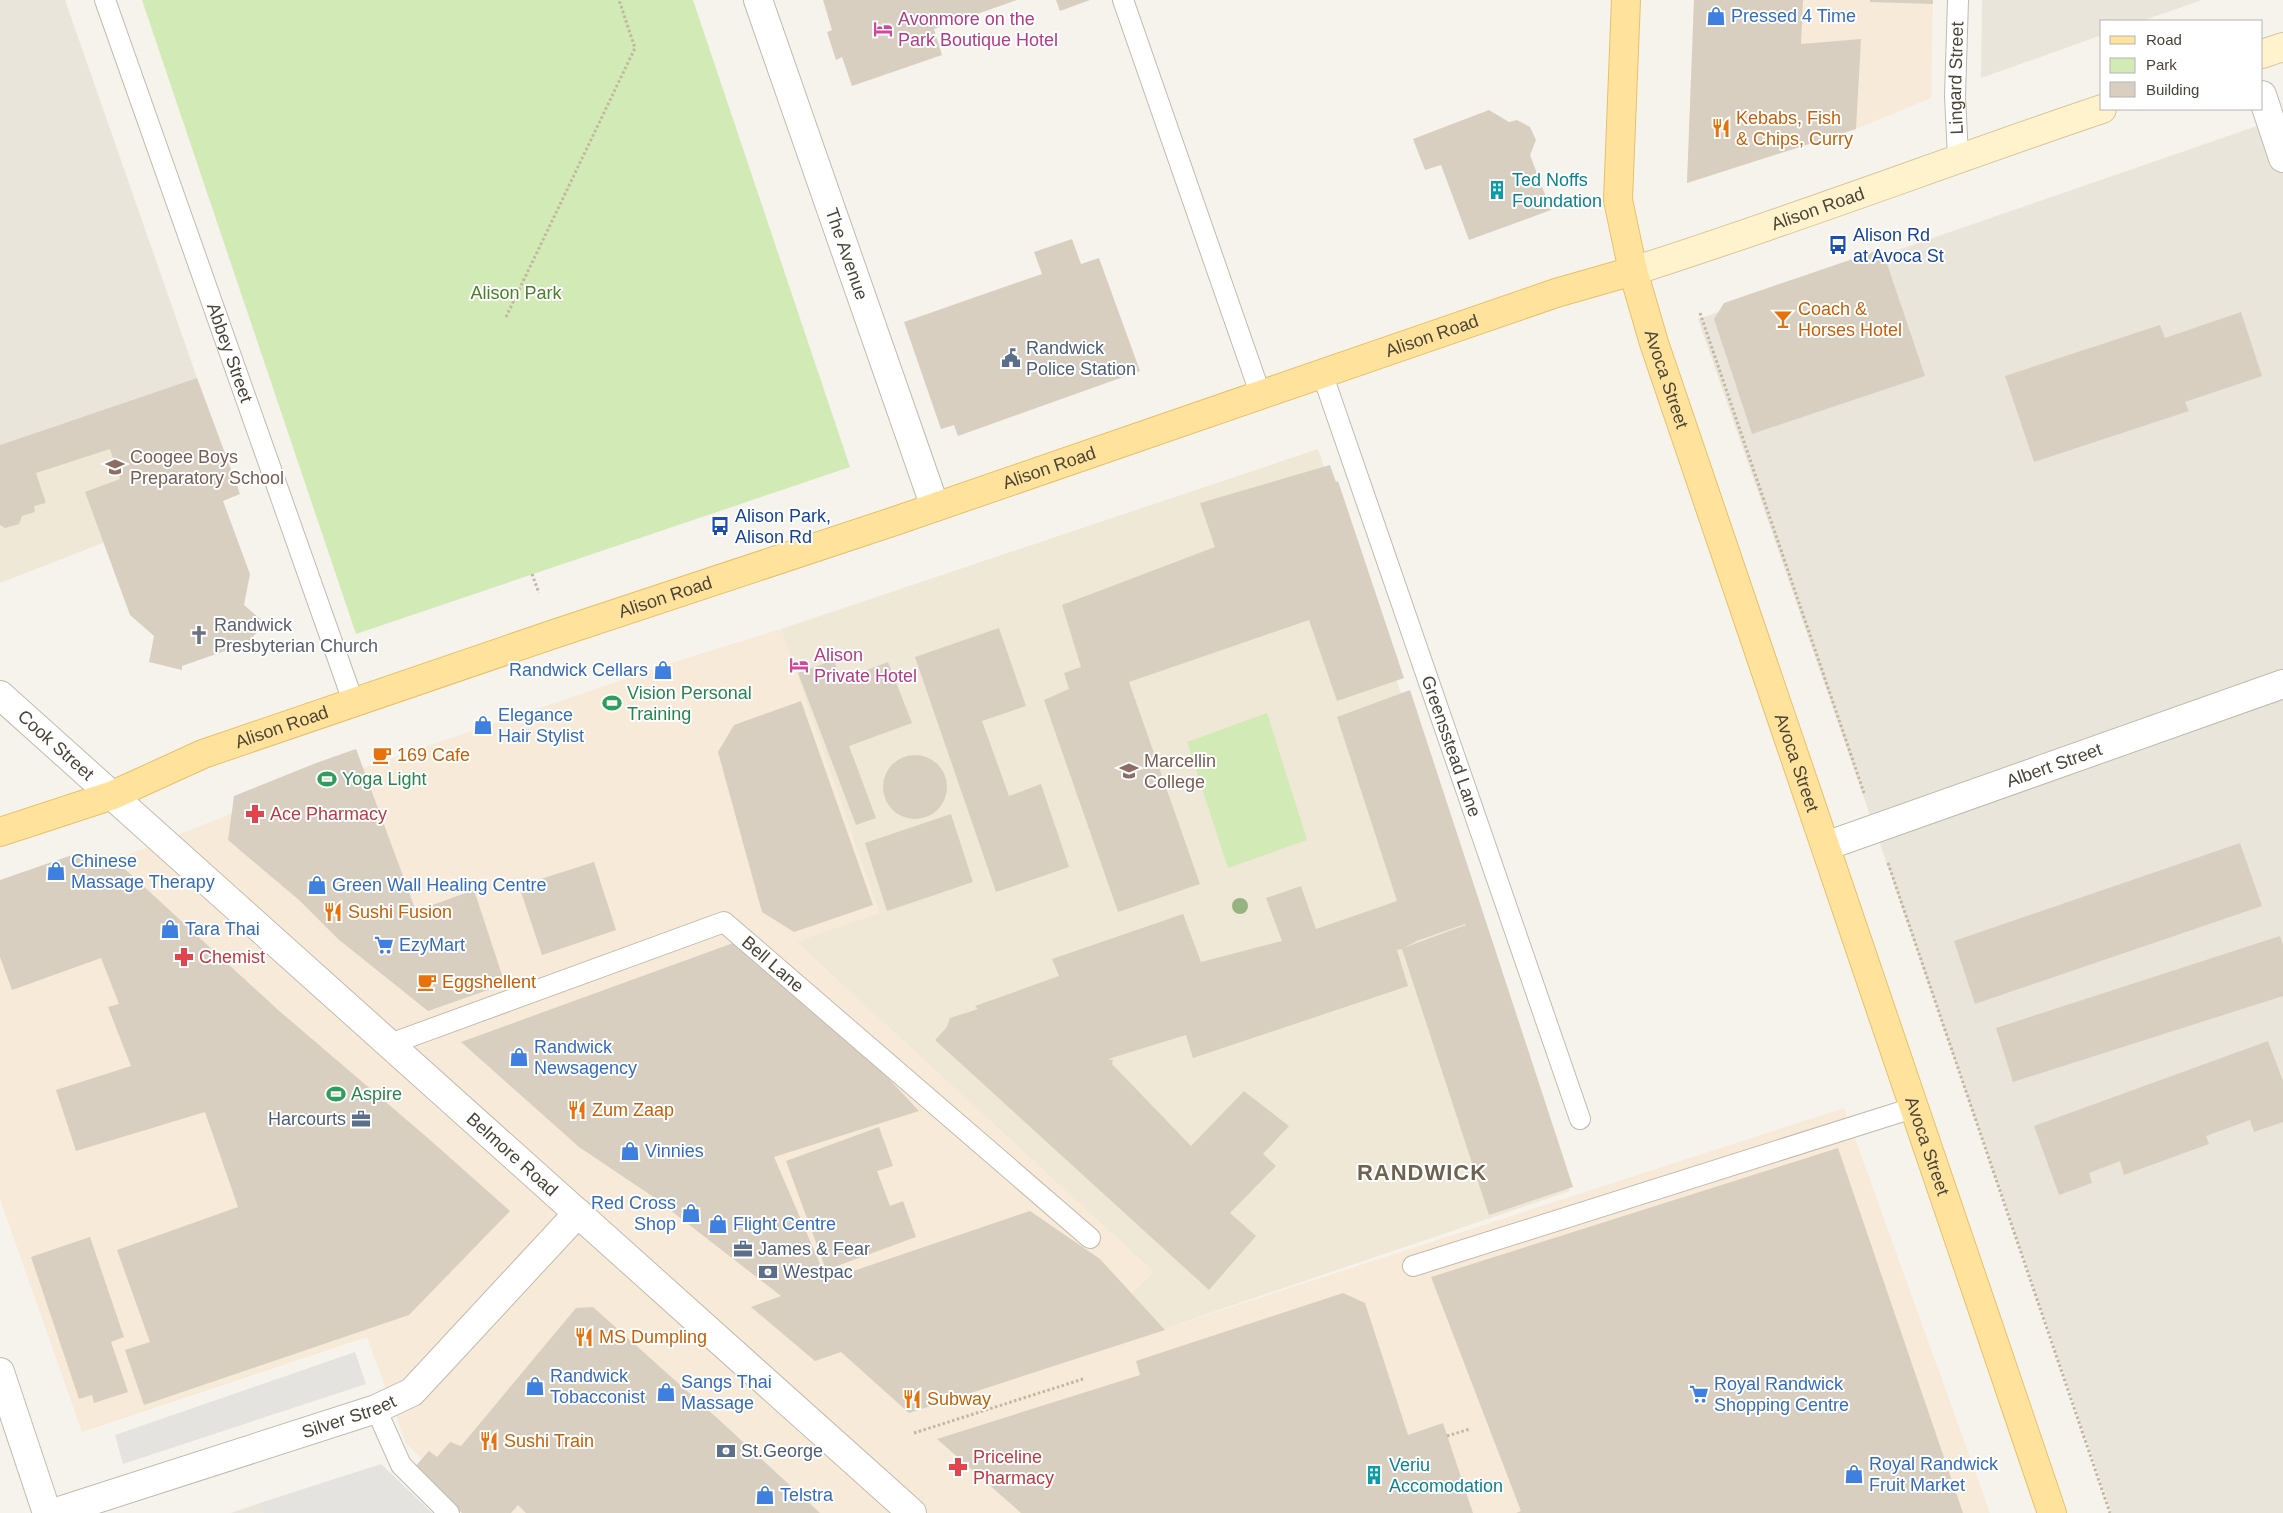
<svg xmlns="http://www.w3.org/2000/svg" width="2283" height="1513" font-family="Helvetica,sans-serif">
  <style>
    .residential { fill: #eae5da }
    .commercial { fill: #f7ead8 }
    .education { fill: #efe8d6 }
    .green { fill: #d2eab5 }
    .parking { fill: #e5e3e0 }
    .building { fill: #d8cfc1; fill-rule: evenodd }
    .lines { fill: none; stroke-linecap: round; stroke-linejoin: round }
    .lane-casing { stroke: #c2bbae; stroke-width: 22 }
    .street-casing { stroke: #c2bbae; stroke-width: 30 }
    .secondary-casing { stroke: #d6c79b; stroke-width: 30 }
    .primary-casing { stroke: #e6c16a; stroke-width: 30 }
    .path { stroke: #c4b79f; stroke-width: 3; stroke-dasharray: 2.5 2.5; stroke-linecap: butt }
    .lane { stroke: #fff; stroke-width: 20 }
    .street { stroke: #fff; stroke-width: 28 }
    .secondary { stroke: #fff3cd; stroke-width: 28 }
    .primary { stroke: #ffe39c; stroke-width: 28 }
    .tree { fill: #97b381 }
    .labels { text-anchor: middle; stroke-width: 4; stroke-linejoin: round; paint-order: stroke }
    .shop-label { font-size: 18px; fill: #366cbe; stroke: #fff; text-anchor: start }
    .hotel-label { font-size: 18px; fill: #b23c85; stroke: #fff; text-anchor: start }
    .street-label { font-size: 18px; fill: #4b4439; stroke: #fff }
    .food-label { font-size: 18px; fill: #c56008; stroke: #fff; text-anchor: start }
    .culture-label { font-size: 18px; fill: #0d838f; stroke: #fff; text-anchor: start }
    .transit-label { font-size: 18px; fill: #164399; stroke: #fff; text-anchor: start }
    .park-label { font-size: 18px; fill: #4a7f2a; stroke: #fff }
    .service-label { font-size: 18px; fill: #4e5e75; stroke: #fff; text-anchor: start }
    .education-label { font-size: 18px; fill: #785e54; stroke: #fff; text-anchor: start }
    .worship-label { font-size: 18px; fill: #5b616d; stroke: #fff; text-anchor: start }
    .leisure-label { font-size: 18px; fill: #27864d; stroke: #fff; text-anchor: start }
    .health-label { font-size: 18px; fill: #be3a42; stroke: #fff; text-anchor: start }
    .district-label { font-size: 22px; font-weight: bold; letter-spacing: 1px; fill: #6e6250; stroke: #fff }
  </style>
  <rect width="100%" height="100%" fill="#f6f3ec"/>
  <g class="residential">
    <path d="M0,0H65L197,378L0,445Z"/>
    <path d="M1982,0H2202L2142,21H2102V35L1981,78Z"/>
    <path d="M2283,117V1513H2112L1698,319Z"/>
    <path d="M260,1503L264,1513H231Z"/>
  </g>
  <g class="commercial">
    <path d="M1694,0H1933L1931,98L1856,129L1687,183Z"/>
    <path d="M781,629L879,914L798,942L1154,1272L1160,1330L1844,1108L1990,1513H481L406,1444L367,1337L82,1432L0,1199V899L96,867L256,804L690,657Z"/>
  </g>
  <g class="education">
    <path d="M197,378L239,490L0,583V445Z"/>
    <path d="M1318,449L1570,1191L1160,1330L1126,1299L1154,1272L797,942L879,913L781,629Z"/>
  </g>
  <g class="green">
    <path d="M142,0H693L850,467L356,634Z"/>
    <path d="M1267,713L1307,840L1228,868L1187,742Z"/>
  </g>
  <g class="parking">
    <path d="M355,1352L366,1384L123,1464L115,1435Z"/>
    <path d="M381,1464L432,1513H264L260,1503Z"/>
  </g>
  <g class="building">
    <path d="M823,0H1017L934,29L942,55L852,86L842,57L836,60L827,32L832,30Z"/>
    <path d="M1056,0H1090L1060,11Z"/>
    <path d="M1694,0H1803L1801,44L1861,39L1856,129L1687,183Z"/>
    <path d="M1870,0H1933V4L1870,2Z"/>
    <path d="M1489,110L1509,122L1517,120L1530,127L1536,140L1530,155L1551,210L1469,240L1441,165L1425,170L1413,139Z"/>
    <path d="M1072,239L1081,264L1099,258L1140,371L958,436L954,425L941,429L904,322L1042,274L1034,252Z"/>
    <path d="M1882,249L1925,376L1752,434L1714,319L1724,303Z"/>
    <path d="M2241,312L2262,376L2185,402L2189,411L2034,462L2005,376L2160,325L2165,338Z"/>
    <path d="M197,378L240,494L223,501L250,574L244,605L265,623L245,646L242,645L182,666V670L149,662L154,636L130,615L85,492L120,479L110,449L36,473L46,503L34,506L35,512L22,516L19,524L5,528L0,525V445Z"/>
    <path d="M1330,465L1336,482L1338,481L1404,678L1337,701L1309,620L1129,682L1200,884L1118,912L1044,700L1069,689L1064,673L1081,667L1062,605L1215,547L1200,503Z"/>
    <path d="M999,628L1026,706L982,721L1009,796L1041,784L1069,867L996,892L915,657Z"/>
    <path d="M834,660L841,680L888,662L912,723L849,746L876,818L856,825L798,673Z"/>
    <path d="M1410,690L1573,1187L1489,1215L1402,949L1397,950L1408,986L1193,1058L1186,1035L1108,1059L1113,1060L1112,1064L1191,1146L1244,1091L1289,1126L1263,1154L1276,1166L1230,1213L1256,1236L1209,1290L935,1040L947,1027L950,1018L978,1009L975,1006L1059,976L1052,959L1183,914L1201,962L1282,941L1266,898L1301,886L1316,929L1397,901L1337,717ZM1465,924L1466,925L1403,948L1419,940Z"/>
    <path d="M801,701L873,905L794,932L762,912L718,752L734,725Z"/>
    <path d="M356,749L416,911L474,890L505,984L428,1011L338,939L299,900L228,840L234,796L316,763Z"/>
    <circle cx="915" cy="787" r="32"/>
    <path d="M951,814L973,882L887,911L865,843Z"/>
    <path d="M2240,843L2262,906L1975,1004L1954,941Z"/>
    <path d="M78,853L114,861L127,871L277,1009L429,1139L510,1211L409,1315L144,1405L125,1350L150,1342L117,1250L238,1207L205,1112L76,1151L56,1090L131,1066L108,1007L119,1004L101,958L12,990L0,957V880Z"/>
    <path d="M594,862L616,930L542,955L519,886Z"/>
    <path d="M2280,936L2283,945V996L2013,1082L1996,1028Z"/>
    <path d="M736,942L861,1049L919,1111L774,1157L827,1280L1030,1211L1100,1259L1165,1330L909,1413L841,1352L815,1361L751,1307L781,1296L652,1196L579,1147L461,1042Z"/>
    <path d="M2268,1041L2283,1081V1122L2254,1132L2250,1120L2206,1136L2209,1144L2124,1175L2120,1161L2089,1173L2092,1183L2059,1195L2034,1126Z"/>
    <path d="M879,1127L893,1166L877,1171L890,1206L903,1201L916,1237L826,1270L786,1161Z"/>
    <path d="M1838,1148L1963,1513H1516L1521,1511L1431,1277Z"/>
    <path d="M90,1237L124,1337L111,1342L128,1392L94,1403L92,1395L79,1399L31,1257Z"/>
    <path d="M1343,1293L1365,1303L1408,1435L1443,1423L1473,1513H1021L937,1439L1140,1375L1136,1361Z"/>
    <path d="M593,1307L716,1417L820,1513H526L518,1505L511,1513H462L412,1470L429,1451L437,1457L450,1442L461,1446L576,1308Z"/>
  </g>
  <g class="lines">
    <g class="lane-casing">
      <g id="lane">
        <path id="s1" d="M105,0L354,704"/>
        <path d="M1123,0L1260,393"/>
        <path id="s2" d="M1958,157L1955,96L1958,0"/>
        <path id="s3" d="M1322,373L1580,1119"/>
        <path id="s4" d="M390,1044L724,922L1090,1238"/>
        <path d="M1413,1266L1916,1107"/>
        <path d="M376,1409L401,1465L449,1513"/>
      </g>
    </g>
    <g class="street-casing">
      <g id="street">
        <path id="s5" d="M758,0L935,507"/>
        <path d="M2262,95L2283,158"/>
        <path id="s6" d="M0,695L912,1513"/>
        <path id="s7" d="M1826,846L2283,684"/>
        <path d="M0,1372L47,1513"/>
        <path id="s8" d="M53,1513L376,1409L412,1392L578,1213"/>
      </g>
    </g>
    <g class="secondary-casing">
      <g id="secondary">
        <path d="M2262,54L2283,47"/>
        <path id="s9" d="M1633,271C1791,221 1945,162 2102,109"/>
      </g>
    </g>
    <g class="primary-casing">
      <g id="primary">
        <path id="s10" d="M1626,0L1618,200L1633,271L1654,343L2052,1513"/>
        <path id="s11" d="M0,832L113,795L203,754L554,634L895,521L1556,293L1633,271"/>
      </g>
    </g>
    <g class="path">
      <path d="M1700,313L1864,793"/>
      <path d="M506,317L635,48L619,0"/>
      <path d="M532,574L539,593"/>
      <path d="M1888,863L2110,1513"/>
      <path d="M914,1433L1083,1379"/>
      <path d="M1447,1436L1470,1429"/>
    </g>
    <use href="#lane" class="lane"/>
    <use href="#street" class="street"/>
    <use href="#secondary" class="secondary"/>
    <use href="#primary" class="primary"/>
  </g>
  <circle class="tree" cx="1240" cy="906" r="8"/>
  <defs>
    <g id="shop-bare" transform="scale(1.5)"><path d="M-5-2.5h2.3a2.7 3.5 0 0 1 5.4 0H5L5.5 6h-11ZM-1.5-2.5h3a1.5 2.3 0 0 0-3 0Z" fill="#3f7fe0" stroke="#fff" stroke-width="2.5" paint-order="stroke"/></g>
    <g id="hotel-bare" transform="scale(1.5)"><path d="M-6-4.5h1.5V1H6V5H4.5V3h-9V5H-6ZM-4 0a1.8 1.8 0 1 1 3.6 0ZM.5 0V-2.5h3Q6-2.5 6 0Z" fill="#d1479c" stroke="#fff" stroke-width="2.5" paint-order="stroke"/></g>
    <g id="restaurant-bare" transform="scale(1.5)"><path d="M-5-6h1v4h1v-4h1v4h1v-4h1v5L-1.5 .5V6h-2V.5L-5-1ZM5-6V6H3V1.5H1.5Q1.5-4 5-6Z" fill="#e8710a" stroke="#fff" stroke-width="2.5" paint-order="stroke"/></g>
    <g id="building-bare" transform="scale(1.5)"><path d="M-4-6H4V6H1V3H-1V6H-4ZM-2.5-4.3h1.7v1.8h-1.7ZM.8-4.3h1.7v1.8H.8ZM-2.5-1h1.7V.8h-1.7ZM.8-1h1.7V.8H.8Z" fill="#0f9aa8" stroke="#fff" stroke-width="2.5" paint-order="stroke"/></g>
    <g id="bus-bare" transform="scale(1.5)"><path d="M-5-6H5V4H4V6H2V4H-2V6H-4V4H-5ZM-3.5-4V0h7V-4ZM-3.5 1.2v1.5H-2V1.2ZM2 1.2v1.5H3.5V1.2Z" fill="#1a4fb4" stroke="#fff" stroke-width="2.5" paint-order="stroke"/></g>
    <g id="bar-bare" transform="scale(1.5)"><path d="M-6-5H6L.8 .8V4.5H3.5V6h-7V4.5H-.8V.8Z" fill="#e8710a" stroke="#fff" stroke-width="2.5" paint-order="stroke"/></g>
    <g id="civic-bare" transform="scale(1.5)"><path d="M-.6-6.5H3V-4.5H.6V-3L4-1V1h2V6H-6V1h2V-1L-.6-3ZM-1.2 2.5V6h2.4V2.5Z" fill="#5c6f8a" stroke="#fff" stroke-width="2.5" paint-order="stroke"/></g>
    <g id="school-bare" transform="scale(1.5)"><path d="M0-5L7-2L0 1L-7-2ZM-4 1L0 2.5L4 1V4Q0 6-4 4Z" fill="#8d6e63" stroke="#fff" stroke-width="2.5" paint-order="stroke"/></g>
    <g id="church-bare" transform="scale(1.5)"><path d="M-1.2-6h2.4v3.5h3.3v2.4h-3.3V6h-2.4V-.1h-3.3v-2.4h3.3Z" fill="#6b7280" stroke="#fff" stroke-width="2.5" paint-order="stroke"/></g>
    <g id="stadium-bare" transform="scale(1.5)"><path d="M0-5a6.5 5 0 1 0 0 10a6.5 5 0 1 0 0-10ZM-3.5-1.8h7v3.6h-7Z" fill="#2e9e5b" stroke="#fff" stroke-width="2.5" paint-order="stroke"/></g>
    <g id="cafe-bare" transform="scale(1.5)"><path d="M-5.5-4.5H6V0H3Q3 3.5 0 3.5H-2.5Q-5.5 3.5-5.5 0ZM3-3.2v2h1.7v-2ZM-6 4.5H4V6H-6Z" fill="#e8710a" stroke="#fff" stroke-width="2.5" paint-order="stroke"/></g>
    <g id="pharmacy-bare" transform="scale(1.5)"><path d="M-2-6h4v4h4v4h-4v4h-4v-4h-4v-4h4Z" fill="#e0444e" stroke="#fff" stroke-width="2.5" paint-order="stroke"/></g>
    <g id="supermarket-bare" transform="scale(1.5)"><path d="M-6-5.5h2.5l.6 2H6L4.5 2H-2.5L-4.4-4H-6ZM-1.5 3.2a1.3 1.3 0 1 0 .1 0ZM3 3.2a1.3 1.3 0 1 0 .1 0Z" fill="#3f7fe0" stroke="#fff" stroke-width="2.5" paint-order="stroke"/></g>
    <g id="office-bare" transform="scale(1.5)"><path d="M-6-3h4V-5.5h4V-3h4V5H-6ZM-1-4.5V-3h2v-1.5ZM-6 0V1H6V0Z" fill="#5c6f8a" stroke="#fff" stroke-width="2.5" paint-order="stroke"/></g>
    <g id="bank-bare" transform="scale(1.5)"><path d="M-6-4H6V4H-6ZM0-2.3a2.3 2.3 0 1 0 0 4.6a2.3 2.3 0 1 0 0-4.6Z" fill="#5c6f8a" stroke="#fff" stroke-width="2.5" paint-order="stroke"/></g>
  </defs>
  <g fill-rule="evenodd">
    <use href="#shop-bare" x="1716" y="16"/>
    <use href="#hotel-bare" x="883" y="29"/>
    <use href="#restaurant-bare" x="1721" y="128"/>
    <use href="#building-bare" x="1497" y="190"/>
    <use href="#bus-bare" x="1838" y="245"/>
    <use href="#bar-bare" x="1783" y="319"/>
    <use href="#civic-bare" x="1011" y="358"/>
    <use href="#school-bare" x="115" y="467"/>
    <use href="#bus-bare" x="720" y="526"/>
    <use href="#church-bare" x="199" y="635"/>
    <use href="#hotel-bare" x="799" y="665"/>
    <use href="#shop-bare" x="663" y="670"/>
    <use href="#stadium-bare" x="612" y="703"/>
    <use href="#shop-bare" x="483" y="725"/>
    <use href="#cafe-bare" x="382" y="755"/>
    <use href="#school-bare" x="1129" y="771"/>
    <use href="#stadium-bare" x="327" y="779"/>
    <use href="#pharmacy-bare" x="255" y="814"/>
    <use href="#shop-bare" x="56" y="871"/>
    <use href="#shop-bare" x="317" y="885"/>
    <use href="#restaurant-bare" x="333" y="912"/>
    <use href="#shop-bare" x="170" y="929"/>
    <use href="#supermarket-bare" x="384" y="945"/>
    <use href="#pharmacy-bare" x="184" y="957"/>
    <use href="#cafe-bare" x="427" y="982"/>
    <use href="#shop-bare" x="519" y="1057"/>
    <use href="#stadium-bare" x="336" y="1094"/>
    <use href="#restaurant-bare" x="577" y="1110"/>
    <use href="#office-bare" x="361" y="1119"/>
    <use href="#shop-bare" x="630" y="1151"/>
    <use href="#shop-bare" x="691" y="1213"/>
    <use href="#shop-bare" x="718" y="1224"/>
    <use href="#office-bare" x="743" y="1249"/>
    <use href="#bank-bare" x="768" y="1272"/>
    <use href="#restaurant-bare" x="584" y="1337"/>
    <use href="#shop-bare" x="535" y="1386"/>
    <use href="#shop-bare" x="666" y="1392"/>
    <use href="#supermarket-bare" x="1699" y="1394"/>
    <use href="#restaurant-bare" x="912" y="1399"/>
    <use href="#restaurant-bare" x="489" y="1441"/>
    <use href="#bank-bare" x="726" y="1451"/>
    <use href="#pharmacy-bare" x="958" y="1467"/>
    <use href="#shop-bare" x="1854" y="1474"/>
    <use href="#building-bare" x="1374" y="1475"/>
    <use href="#shop-bare" x="765" y="1495"/>
  </g>
  <g class="labels">
    <g class="shop-label">
      <text x="1731" y="22">Pressed 4 Time</text>
      <text x="648" y="676" text-anchor="end">Randwick Cellars</text>
      <text x="498" y="721">Elegance<tspan x="498" dy="21">Hair Stylist</tspan></text>
      <text x="71" y="867">Chinese<tspan x="71" dy="21">Massage Therapy</tspan></text>
      <text x="332" y="891">Green Wall Healing Centre</text>
      <text x="185" y="935">Tara Thai</text>
      <text x="399" y="951">EzyMart</text>
      <text x="534" y="1053">Randwick<tspan x="534" dy="21">Newsagency</tspan></text>
      <text x="645" y="1157">Vinnies</text>
      <text x="676" y="1209" text-anchor="end">Red Cross<tspan x="676" dy="21">Shop</tspan></text>
      <text x="733" y="1230">Flight Centre</text>
      <text x="550" y="1382">Randwick<tspan x="550" dy="21">Tobacconist</tspan></text>
      <text x="681" y="1388">Sangs Thai<tspan x="681" dy="21">Massage</tspan></text>
      <text x="1714" y="1390">Royal Randwick<tspan x="1714" dy="21">Shopping Centre</tspan></text>
      <text x="1869" y="1470">Royal Randwick<tspan x="1869" dy="21">Fruit Market</tspan></text>
      <text x="780" y="1501">Telstra</text>
    </g>
    <g class="hotel-label">
      <text x="898" y="25">Avonmore on the<tspan x="898" dy="21">Park Boutique Hotel</tspan></text>
      <text x="814" y="661">Alison<tspan x="814" dy="21">Private Hotel</tspan></text>
    </g>
    <g class="street-label">
      <text dy="6" stroke="none"><textPath href="#s2" startOffset="79">Lingard Street</textPath></text>
      <text dy="6" stroke="none"><textPath href="#s9" startOffset="195">Alison Road</textPath></text>
      <text dy="6" stroke="none"><textPath href="#s5" startOffset="269">The Avenue</textPath></text>
      <text dy="6" stroke="none"><textPath href="#s11" startOffset="1516">Alison Road</textPath></text>
      <text dy="6" stroke="none"><textPath href="#s1" startOffset="374">Abbey Street</textPath></text>
      <text dy="6" stroke="none"><textPath href="#s10" startOffset="386">Avoca Street</textPath></text>
      <text dy="6" stroke="none"><textPath href="#s11" startOffset="1111">Alison Road</textPath></text>
      <text dy="6" stroke="none"><textPath href="#s11" startOffset="706">Alison Road</textPath></text>
      <text dy="6" stroke="none"><textPath href="#s11" startOffset="301">Alison Road</textPath></text>
      <text dy="6" stroke="none"><textPath href="#s6" startOffset="75">Cook Street</textPath></text>
      <text dy="6" stroke="none"><textPath href="#s3" startOffset="395">Greensstead Lane</textPath></text>
      <text dy="6" stroke="none"><textPath href="#s10" startOffset="791">Avoca Street</textPath></text>
      <text dy="6" stroke="none"><textPath href="#s7" startOffset="242">Albert Street</textPath></text>
      <text dy="6" stroke="none"><textPath href="#s4" startOffset="420">Bell Lane</textPath></text>
      <text dy="6" stroke="none"><textPath href="#s10" startOffset="1196">Avoca Street</textPath></text>
      <text dy="6" stroke="none"><textPath href="#s6" startOffset="688">Belmore Road</textPath></text>
      <text dy="6" stroke="none"><textPath href="#s8" startOffset="311">Silver Street</textPath></text>
    </g>
    <g class="food-label">
      <text x="1736" y="124">Kebabs, Fish<tspan x="1736" dy="21">&amp; Chips, Curry</tspan></text>
      <text x="1798" y="315">Coach &amp;<tspan x="1798" dy="21">Horses Hotel</tspan></text>
      <text x="397" y="761">169 Cafe</text>
      <text x="348" y="918">Sushi Fusion</text>
      <text x="442" y="988">Eggshellent</text>
      <text x="592" y="1116">Zum Zaap</text>
      <text x="599" y="1343">MS Dumpling</text>
      <text x="927" y="1405">Subway</text>
      <text x="504" y="1447">Sushi Train</text>
    </g>
    <g class="culture-label">
      <text x="1512" y="186">Ted Noffs<tspan x="1512" dy="21">Foundation</tspan></text>
      <text x="1389" y="1471">Veriu<tspan x="1389" dy="21">Accomodation</tspan></text>
    </g>
    <g class="transit-label">
      <text x="1853" y="241">Alison Rd<tspan x="1853" dy="21">at Avoca St</tspan></text>
      <text x="735" y="522">Alison Park,<tspan x="735" dy="21">Alison Rd</tspan></text>
    </g>
    <g class="park-label">
      <text x="516" y="299">Alison Park</text>
    </g>
    <g class="service-label">
      <text x="1026" y="354">Randwick<tspan x="1026" dy="21">Police Station</tspan></text>
      <text x="346" y="1125" text-anchor="end">Harcourts</text>
      <text x="758" y="1255">James &amp; Fear</text>
      <text x="783" y="1278">Westpac</text>
      <text x="741" y="1457">St.George</text>
    </g>
    <g class="education-label">
      <text x="130" y="463">Coogee Boys<tspan x="130" dy="21">Preparatory School</tspan></text>
      <text x="1144" y="767">Marcellin<tspan x="1144" dy="21">College</tspan></text>
    </g>
    <g class="worship-label">
      <text x="214" y="631">Randwick<tspan x="214" dy="21">Presbyterian Church</tspan></text>
    </g>
    <g class="leisure-label">
      <text x="627" y="699">Vision Personal<tspan x="627" dy="21">Training</tspan></text>
      <text x="342" y="785">Yoga Light</text>
      <text x="351" y="1100">Aspire</text>
    </g>
    <g class="health-label">
      <text x="270" y="820">Ace Pharmacy</text>
      <text x="199" y="963">Chemist</text>
      <text x="973" y="1463">Priceline<tspan x="973" dy="21">Pharmacy</tspan></text>
    </g>
    <g class="district-label">
      <text x="1422" y="1180">RANDWICK</text>
    </g>
  </g>
  <rect x="2100" y="20" width="162" height="90" fill="#ffffff" stroke="#b7b4b0"/>
  <rect x="2110" y="36" width="25" height="8" fill="#ffe39c" stroke="#b7b4b0"/>
  <text x="2146" y="45" font-size="15" fill="#4b4439">Road</text>
  <rect x="2110" y="58" width="25" height="15" fill="#d2eab5" stroke="#b7b4b0"/>
  <text x="2146" y="70" font-size="15" fill="#4b4439">Park</text>
  <rect x="2110" y="82" width="25" height="15" fill="#d8cfc1" stroke="#b7b4b0"/>
  <text x="2146" y="95" font-size="15" fill="#4b4439">Building</text>
</svg>
